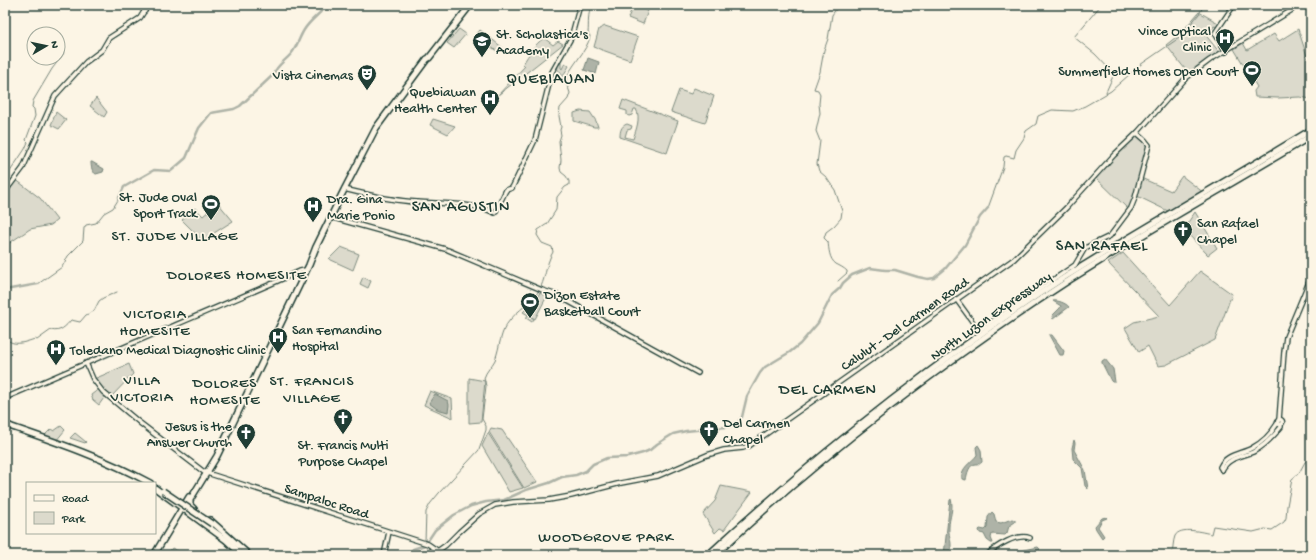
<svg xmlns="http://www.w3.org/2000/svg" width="1316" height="560" font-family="'Gochi Hand',sans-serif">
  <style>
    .green { fill: #dcdacc; stroke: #7e8c80 }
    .water { fill: #aeb3a7; stroke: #758479 }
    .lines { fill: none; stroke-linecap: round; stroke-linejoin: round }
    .stream { stroke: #758479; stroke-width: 1 }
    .river { stroke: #aeb3a7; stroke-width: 2.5 }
    .secondary-casing { stroke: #1f3d34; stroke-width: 6 }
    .highway-casing { stroke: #1f3d34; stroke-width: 8 }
    .secondary { stroke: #fcf5e5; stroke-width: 3.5 }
    .highway { stroke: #fcf5e5; stroke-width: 5 }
    .highway-bridge-casing { stroke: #1f3d34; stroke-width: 8; stroke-linecap: butt }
    .highway-bridge { stroke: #fcf5e5; stroke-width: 5 }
    .labels { text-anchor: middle; stroke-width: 3.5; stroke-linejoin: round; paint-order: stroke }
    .poi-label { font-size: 14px; fill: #1f3d34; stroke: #fcf5e5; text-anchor: start }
    .street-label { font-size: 14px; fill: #1f3d34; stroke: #fcf5e5 }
    .neighbourhood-label { font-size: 15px; letter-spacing: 1px; fill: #1f3d34; stroke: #fcf5e5 }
    .quarter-label { font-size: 16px; letter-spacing: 1px; fill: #1f3d34; stroke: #fcf5e5 }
  </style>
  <rect width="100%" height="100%" fill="#fcf5e5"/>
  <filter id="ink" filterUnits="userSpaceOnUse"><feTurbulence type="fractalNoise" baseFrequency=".025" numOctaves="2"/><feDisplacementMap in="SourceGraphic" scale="8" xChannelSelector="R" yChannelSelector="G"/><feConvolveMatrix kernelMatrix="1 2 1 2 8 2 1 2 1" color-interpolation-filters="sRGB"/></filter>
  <g filter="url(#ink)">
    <g class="green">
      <path d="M633,6L648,11L643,24L628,18Z"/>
      <path d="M1199,12L1220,24L1218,28L1214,26L1211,31L1209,29L1204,33L1220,53L1189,74L1166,45L1181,33Z"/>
      <path d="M605,26L638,37L630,60L594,47L599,29Z"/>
      <path d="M459,29L466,34L454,48L447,43Z"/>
      <path d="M1298,29L1311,68V99L1300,97L1278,98L1255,97L1254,91L1257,87L1234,49L1243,43L1247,50L1274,34L1279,41Z"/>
      <path d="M480,30L503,48L499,53L476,35Z"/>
      <path d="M544,38L553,45L558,41L563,44L498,95L525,66L523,64C529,54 535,44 544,38Z"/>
      <path d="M557,62L559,64L561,63V68L562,69L565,63L569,66L564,74L565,84L562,83C562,76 563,73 557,69L558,67L555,65Z"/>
      <path d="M694,88L714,96L705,123L671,112L679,90L691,94Z"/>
      <path d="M96,98L107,112L104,117L90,106Z"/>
      <path d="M623,100L678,121L667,153L620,137C620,131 621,126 627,124L632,126L631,129L627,130L625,137L633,139C636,130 641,118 636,109H634L632,115L629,116L627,115V111L620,109Z"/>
      <path d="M580,111L590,112L596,121L598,127H594L574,121V113Z"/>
      <path d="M56,112L66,120L59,129L51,125Z"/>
      <path d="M433,119L455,126L448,134L430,125Z"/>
      <path d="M1136,134L1148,145L1136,193L1129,210L1095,177Z"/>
      <path d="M1182,176L1204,193L1170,212L1137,196L1141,178L1171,191Z"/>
      <path d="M15,179L40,198L57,220L51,225L30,229L5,246V192Z"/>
      <path d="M218,203L233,221L203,240L201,239L182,220L195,208L203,216Z"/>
      <path d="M1195,212L1217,248L1208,255L1186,232L1185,227Z"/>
      <path d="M341,247L359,254L353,270L329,259Z"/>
      <path d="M1123,253L1170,305L1200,271L1232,294L1215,340L1166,365L1158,366L1148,346L1139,352L1125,328L1134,322L1159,316L1108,263Z"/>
      <path d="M363,277L371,281L368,288L360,284Z"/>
      <path d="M540,293L547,296L535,319L530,316L534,319L532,322L526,318L528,315L523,312L532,303Z"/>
      <path d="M129,364L133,374L111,397L100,388L94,379Z"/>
      <path d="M469,378L485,381L481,422L469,423Z"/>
      <path d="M99,389L106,395L99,405L93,400L91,395Z"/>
      <path d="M430,391L452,399L453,418L424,405Z"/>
      <path d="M61,426L65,430L56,441L44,436L51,429L54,431Z"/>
      <path d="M491,428L502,430L537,482L524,488L489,432Z"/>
      <path d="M75,433L86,442L85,443L70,438Z"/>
      <path d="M488,433L523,488L509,492L482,446Z"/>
      <path d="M721,486L752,492L724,530L720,528L715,533L703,514L715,501Z"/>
      <path d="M172,548L185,555H167Z"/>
    </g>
    <g class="water">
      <path d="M588,58L599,62L596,74L584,70Z"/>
      <path d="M91,162H92L104,169L103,172L96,174C92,172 91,167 91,162Z"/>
      <path d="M1053,301C1057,300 1066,303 1069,307L1053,319L1052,316L1060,308L1061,306Z"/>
      <path d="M1049,335H1052L1064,351L1063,355H1060Z"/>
      <path d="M1105,359L1113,369L1115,382H1112L1111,381L1102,363V361Z"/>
      <path d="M435,394L448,401L449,405L448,412L437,409L429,403Z"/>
      <path d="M1074,440L1075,443L1074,450L1085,470L1088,489L1085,486L1082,468L1073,459L1072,448Z"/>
      <path d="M978,445L981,450L982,462C977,466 982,463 976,464C969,464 967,474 966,480L962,479C960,468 971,463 977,455L976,447Z"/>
      <path d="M951,499C954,509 949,518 949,527C948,539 954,541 949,555H944L950,500Z"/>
      <path d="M992,512L994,514L996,522L1001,523L1012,519L1015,520V522L1009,526L1007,533L1005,535L992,534L991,538L993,543H991L987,540L984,534L980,533L979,530L980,529L985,530L987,528L988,517Z"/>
      <path d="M1106,517L1107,518L1102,520L1098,527L1104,536L1102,538L1096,529L1095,526L1102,518Z"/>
      <path d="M1038,547L1040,549L1034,555H1013L1025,550Z"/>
    </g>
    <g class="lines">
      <g class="stream">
        <path d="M837,5L836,9L832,15L828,39L824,50L820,72L814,89L818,90L820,94L819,104L820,113L816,131L820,141L817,164L819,171L826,177L830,183L835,190L842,211L841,218L834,226L826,232L824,238L828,242C829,249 829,259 836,264C840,266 844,268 847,271V273L838,281"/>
        <path d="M1101,5L1074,37L1095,54L1114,74L1106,92"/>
        <path d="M5,179L25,149L28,142L26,140L35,116L34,109L32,107L33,101L52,69L64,53"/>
        <path d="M988,208L1003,167L1004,157L1006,156L1014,158L1016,150L1024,138L1026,131L1036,124L1038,116L1052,110L1073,111L1085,106L1111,91L1140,65L1179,38L1199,14L1204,5"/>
        <path d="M38,284L62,267L68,256L83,241L84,228L86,225L96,223L104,213L113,208L118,200"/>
        <path d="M5,337C12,348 25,342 35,339L37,340L51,330C60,333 66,326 71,320L80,322L86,315L94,311L99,301L103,298L117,292"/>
        <path d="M425,541L426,512L430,504L439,493L479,450L486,430V426L482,419L486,386L484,378C486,371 492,366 495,360C500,347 500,331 510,320C518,310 531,303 538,292C546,280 545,265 553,252L552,247L542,243L537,235L538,230L547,224L556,210L557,197L565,187L569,185V181L566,176L561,172L560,168L561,160L559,141L561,135L560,130L561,127L559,116L560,108L568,99L570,93C569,89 566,85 566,81C568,68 588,51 590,36L588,33C589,24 587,14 592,5"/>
        <path d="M1172,555C1173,549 1173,541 1175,536C1180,526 1203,532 1211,534L1213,526L1253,532L1265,529L1272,530L1284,522L1286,518L1287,506L1292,479L1299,473L1305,462L1311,459"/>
      </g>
      <g class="river">
        <path d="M118,200L124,187L154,170L171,171L186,158L199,128L211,113L234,109L240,106L273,75C277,65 284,62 291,54C297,47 299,38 304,30C310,20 320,14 327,5"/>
        <path d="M5,290L38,284"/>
        <path d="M408,555L413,549L425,545L435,530L454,515L471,506L486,502L504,500L526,490L549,483L562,477L576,475L586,471L593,464L607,458L628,457L643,453L650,450L657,444L673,434L686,431L726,427L737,423L742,417L747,396L760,373L765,367L790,352L800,344L818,323L832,295L840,288L843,283L852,275L870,268L885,270H895L918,277L928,279L934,278L945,269L965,245L980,217L988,208"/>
      </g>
      <g class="secondary-casing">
        <g id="secondary">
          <path d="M139,5L145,11"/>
          <path d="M1003,5L1008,8L1011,5"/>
          <path d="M1226,52L1215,33L1234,5"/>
          <path d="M344,189C368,195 393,201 417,202C443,204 470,202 495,213L506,190L512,188L535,140L552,72L571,38L580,5"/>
          <path d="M5,192L23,168L55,96L86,62L102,50L109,38L140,18L148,5"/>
          <path d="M330,217L445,249"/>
          <path d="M448,250L542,290L557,295L698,373"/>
          <path d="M956,299L977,328L981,329L1075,265L1085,248L1110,236L1131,208L1135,198L1149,145L1145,140L1137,133"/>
          <path d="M86,363L93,379L103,392L140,423L204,472"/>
          <path d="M5,398L271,284L300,271L306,270"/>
          <circle cx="1280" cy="422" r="2.5"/>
          <path d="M1279,420L1284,352L1286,337L1311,277"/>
          <path d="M1222,470L1220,467C1226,454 1241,454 1252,448C1263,442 1271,434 1277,424"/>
          <path d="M1222,470C1229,457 1241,457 1253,452C1265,446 1273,437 1281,427V424"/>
          <path d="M207,473L428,544L444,555"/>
          <path d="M439,550L446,545L459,532L479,514L495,505L513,502L549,500L571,496L621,483L658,476L707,455L724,450L743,448L749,446L1014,259L1066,208L1114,155L1137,133L1186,78L1210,60L1292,10L1296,5"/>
          <path d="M384,555L389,532"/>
          <path d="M987,555C996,546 1017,533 1030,538"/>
        </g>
      </g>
      <g class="highway-casing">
        <g id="highway">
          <path d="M5,424L12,427C59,443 106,459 150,483"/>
          <path d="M155,488L226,540L242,555"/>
          <path d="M194,509L190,505V500L217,456L309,265L316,247L343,192L376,128L427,59L429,58L468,8L469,5"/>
          <path d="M210,520L249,555"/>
          <path d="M154,555L189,497"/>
          <path d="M708,555C819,453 938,359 1065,277C1146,226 1229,180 1311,130"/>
          <path d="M715,555C824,453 943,362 1068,281C1148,230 1230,185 1311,136"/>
        </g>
      </g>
      <use href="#secondary" class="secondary"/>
      <use href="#highway" class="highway"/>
      <g class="highway-bridge-casing">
        <path id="highway-bridge" d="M163,491L212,524"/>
      </g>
      <use href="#highway-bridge" class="highway-bridge"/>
    </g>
  </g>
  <defs>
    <g id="hospital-pin" transform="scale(1)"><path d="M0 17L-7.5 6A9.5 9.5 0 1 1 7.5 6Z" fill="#1f3d34" stroke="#fcf5e5"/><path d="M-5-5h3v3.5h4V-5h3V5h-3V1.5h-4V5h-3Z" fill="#fff"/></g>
    <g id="school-pin" transform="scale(1)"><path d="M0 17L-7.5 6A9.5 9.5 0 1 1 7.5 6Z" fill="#1f3d34" stroke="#fcf5e5"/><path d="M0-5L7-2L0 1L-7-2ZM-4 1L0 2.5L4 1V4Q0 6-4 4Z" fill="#fff"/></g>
    <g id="stadium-pin" transform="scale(1)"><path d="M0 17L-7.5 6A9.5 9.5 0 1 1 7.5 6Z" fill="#1f3d34" stroke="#fcf5e5"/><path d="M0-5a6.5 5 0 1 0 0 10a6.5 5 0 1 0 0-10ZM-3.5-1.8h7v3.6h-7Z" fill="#fff"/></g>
    <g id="theatre-pin" transform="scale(1)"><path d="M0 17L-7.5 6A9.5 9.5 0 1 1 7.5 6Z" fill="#1f3d34" stroke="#fcf5e5"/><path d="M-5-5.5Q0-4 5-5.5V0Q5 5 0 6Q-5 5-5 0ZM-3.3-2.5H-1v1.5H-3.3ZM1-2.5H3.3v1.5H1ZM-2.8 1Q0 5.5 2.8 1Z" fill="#fff"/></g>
    <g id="church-pin" transform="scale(1)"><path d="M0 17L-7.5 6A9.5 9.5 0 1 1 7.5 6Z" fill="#1f3d34" stroke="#fcf5e5"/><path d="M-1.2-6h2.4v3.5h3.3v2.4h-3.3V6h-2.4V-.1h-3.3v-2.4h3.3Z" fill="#fff"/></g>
  </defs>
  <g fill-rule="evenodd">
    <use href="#hospital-pin" x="1225" y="38"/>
    <use href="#school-pin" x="482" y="41"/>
    <use href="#stadium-pin" x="1252" y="70"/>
    <use href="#theatre-pin" x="367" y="74"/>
    <use href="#hospital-pin" x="490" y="99"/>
    <use href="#stadium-pin" x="211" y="204"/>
    <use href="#hospital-pin" x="313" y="206"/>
    <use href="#church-pin" x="1183" y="230"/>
    <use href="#stadium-pin" x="530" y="302"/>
    <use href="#hospital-pin" x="278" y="337"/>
    <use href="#hospital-pin" x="56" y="349"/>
    <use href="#church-pin" x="343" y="418"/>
    <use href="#church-pin" x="709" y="430"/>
    <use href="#church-pin" x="246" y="433"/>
  </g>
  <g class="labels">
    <g class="poi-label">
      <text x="1211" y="35" text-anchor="end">Vince Optical<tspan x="1211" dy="16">Clinic</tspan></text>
      <text x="496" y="38">St. Scholastica's<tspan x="496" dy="16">Academy</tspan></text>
      <text x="1238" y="75" text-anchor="end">Summerfield Homes Open Court</text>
      <text x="353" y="79" text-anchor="end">Vista Cinemas</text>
      <text x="476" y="96" text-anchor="end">Quebiawan<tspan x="476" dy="16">Health Center</tspan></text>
      <text x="197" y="201" text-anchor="end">St. Jude Oval<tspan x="197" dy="16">Sport Track</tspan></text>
      <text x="327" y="203">Dra. Gina<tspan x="327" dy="16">Marie Ponio</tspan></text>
      <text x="1197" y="227">San Rafael<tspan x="1197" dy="16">Chapel</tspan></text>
      <text x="544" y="299">Dizon Estate<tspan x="544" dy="16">Basketball Court</tspan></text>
      <text x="292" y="334">San Fernandino<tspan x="292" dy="16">Hospital</tspan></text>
      <text x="70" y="354">Toledano Medical Diagnostic Clinic</text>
      <text x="723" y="427">Del Carmen<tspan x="723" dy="16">Chapel</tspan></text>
      <text x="232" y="430" text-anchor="end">Jesus is the<tspan x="232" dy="16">Answer Church</tspan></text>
      <text x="343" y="449" text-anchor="middle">St. Francis Multi<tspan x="343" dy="16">Purpose Chapel</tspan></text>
    </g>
    <g class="street-label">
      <text transform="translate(990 315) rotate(-35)" y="5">North Luzon Expressway</text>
      <text transform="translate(904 323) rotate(-35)" y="5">Calulut - Del Carmen Road</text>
      <text transform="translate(327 500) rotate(18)" y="5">Sampaloc Road</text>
    </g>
    <g class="neighbourhood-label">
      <text x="175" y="240">ST. JUDE VILLAGE</text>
      <text x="237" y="279">DOLORES HOMESITE</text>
      <text x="155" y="318">VICTORIA<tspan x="155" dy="17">HOMESITE</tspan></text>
      <text x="142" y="384">VILLA<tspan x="142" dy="17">VICTORIA</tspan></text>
      <text x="312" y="385">ST. FRANCIS<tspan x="312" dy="17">VILLAGE</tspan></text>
      <text x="225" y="387">DOLORES<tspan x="225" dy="17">HOMESITE</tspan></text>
      <text x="606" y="541">WOODGROVE PARK</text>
    </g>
    <g class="quarter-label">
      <text x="551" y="83">QUEBIAUAN</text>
      <text x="461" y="211">SAN AGUSTIN</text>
      <text x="1102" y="250">SAN RAFAEL</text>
      <text x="828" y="394">DEL CARMEN</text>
    </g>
  </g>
  <rect width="1316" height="560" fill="none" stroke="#fcf5e5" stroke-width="20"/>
  <rect x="10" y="10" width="1296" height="540" fill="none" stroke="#1f3d34" stroke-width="1.5" filter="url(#ink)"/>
  <rect x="26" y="482" width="130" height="52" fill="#fcf5e5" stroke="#a4ab9e"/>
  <rect x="34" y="495" width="20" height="6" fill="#fcf5e5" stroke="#a4ab9e"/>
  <text x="62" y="502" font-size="12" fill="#1f3d34">Road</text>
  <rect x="34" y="512" width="20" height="12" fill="#dcdacc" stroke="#a4ab9e"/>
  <text x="62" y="522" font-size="12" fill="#1f3d34">Park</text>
  <g transform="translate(46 46) rotate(81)"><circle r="19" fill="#fcf5e5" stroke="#a4ab9e"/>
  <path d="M0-3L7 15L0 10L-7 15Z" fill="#1f3d34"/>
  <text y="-6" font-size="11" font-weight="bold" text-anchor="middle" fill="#1f3d34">N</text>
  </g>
</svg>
